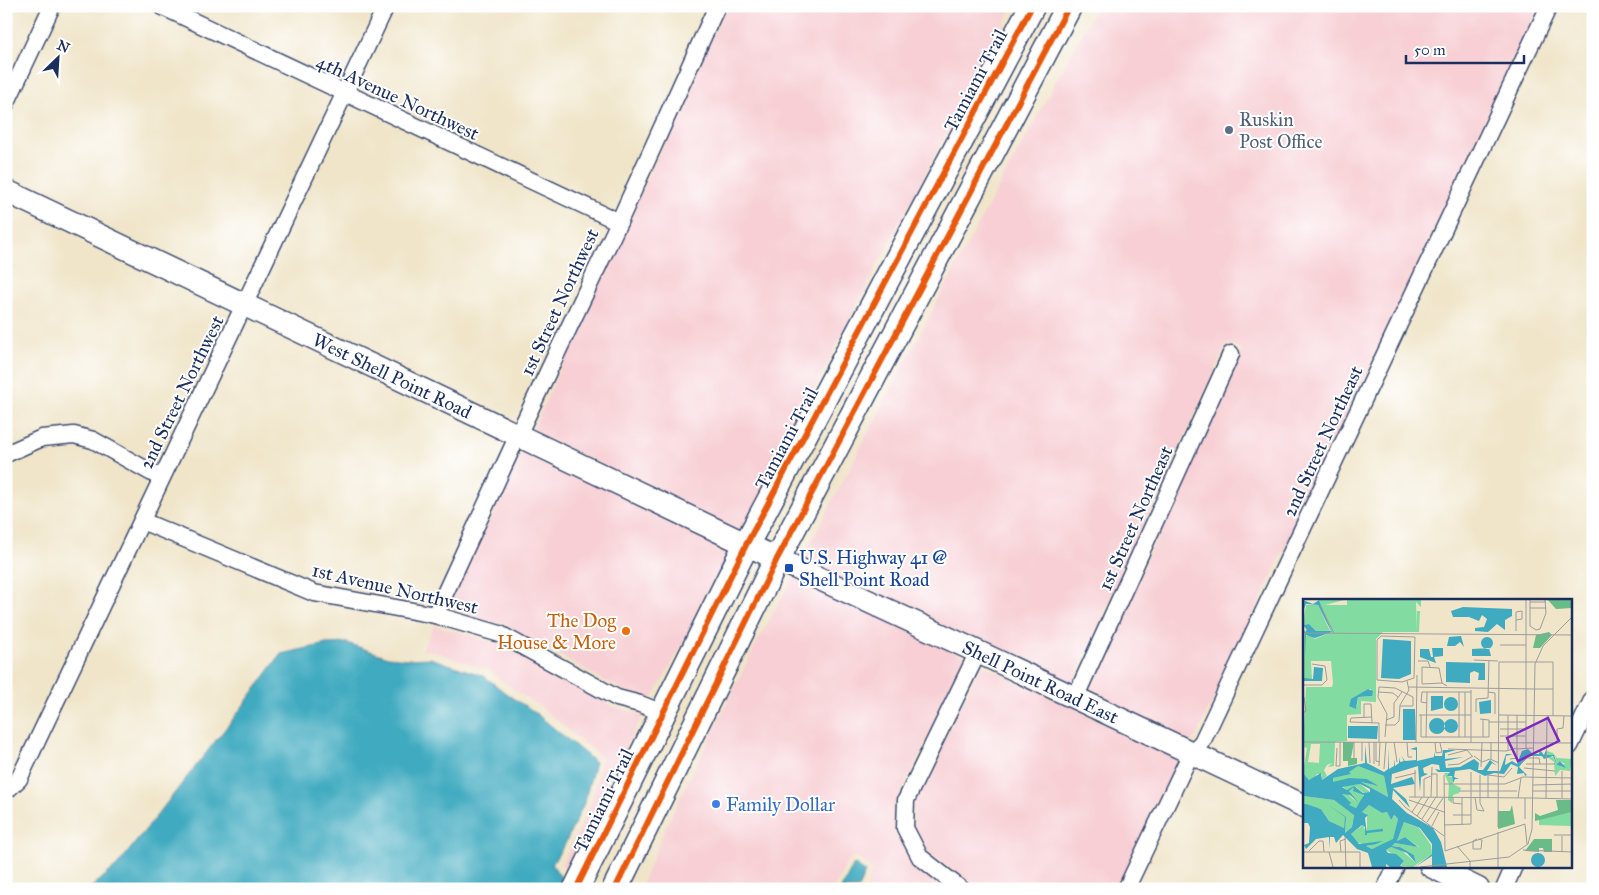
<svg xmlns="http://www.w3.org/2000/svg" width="1599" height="895" font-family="'IM FELL Great Primer',serif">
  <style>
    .built { fill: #f7cfd4 }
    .water { fill: #40aac0; stroke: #2e6c8f }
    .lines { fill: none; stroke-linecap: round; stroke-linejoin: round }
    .street-casing { stroke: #3b4a6e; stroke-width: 19 }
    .secondary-casing { stroke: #3b4a6e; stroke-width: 25 }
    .primary-casing { stroke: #3b4a6e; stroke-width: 28 }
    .street { stroke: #fff; stroke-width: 16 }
    .secondary { stroke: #fff; stroke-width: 22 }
    .primary { stroke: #fff; stroke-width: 25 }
    .cycleway-casing { stroke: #fff; stroke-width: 9 }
    .cycleway { stroke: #e8590c; stroke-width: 6 }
    .service-dot { fill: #5c6f8a; stroke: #fff; stroke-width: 2 }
    .transit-dot { fill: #1a4fb4; stroke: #fff; stroke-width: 2 }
    .food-dot { fill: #e8710a; stroke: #fff; stroke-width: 2 }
    .shop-dot { fill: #3f7fe0; stroke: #fff; stroke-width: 2 }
    .labels { text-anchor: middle; stroke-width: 4; stroke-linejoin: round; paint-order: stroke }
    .street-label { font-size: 19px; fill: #1b2f5e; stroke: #fff }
    .service-label { font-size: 19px; fill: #4e5e75; stroke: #fff; text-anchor: start }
    .transit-label { font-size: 19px; fill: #164399; stroke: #fff; text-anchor: start }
    .food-label { font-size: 19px; fill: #c56008; stroke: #fff; text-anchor: end }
    .shop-label { font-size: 19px; fill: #366cbe; stroke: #fff; text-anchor: start }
    .inset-river { fill: none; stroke: #40aac0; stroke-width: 2.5 }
    .inset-road { fill: none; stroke: #9b9c9e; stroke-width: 1 }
    .view { fill: #7b2cbf; fill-opacity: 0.15; stroke: #7b2cbf; stroke-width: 2.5 }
    .inset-edge { fill: none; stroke: #1b2f5e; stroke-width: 2.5 }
  </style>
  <rect width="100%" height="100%" fill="#fff"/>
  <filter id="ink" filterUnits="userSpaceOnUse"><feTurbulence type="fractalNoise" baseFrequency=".02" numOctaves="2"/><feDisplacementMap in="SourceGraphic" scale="10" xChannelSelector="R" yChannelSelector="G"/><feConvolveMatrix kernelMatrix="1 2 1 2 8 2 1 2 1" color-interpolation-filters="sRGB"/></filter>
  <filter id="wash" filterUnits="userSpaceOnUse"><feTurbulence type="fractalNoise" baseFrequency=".0096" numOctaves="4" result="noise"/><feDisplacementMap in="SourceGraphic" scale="20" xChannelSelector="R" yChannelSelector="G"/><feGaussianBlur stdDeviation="1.12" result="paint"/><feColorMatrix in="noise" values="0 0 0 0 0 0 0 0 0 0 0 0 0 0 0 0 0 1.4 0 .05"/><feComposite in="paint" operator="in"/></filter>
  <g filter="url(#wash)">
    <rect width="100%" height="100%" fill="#f0e5c9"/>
    <g class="built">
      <path d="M726,6H1013L887,247L741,532L532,431Z"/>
      <path d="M1097,6H1540L1196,737L1190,743L1086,693L1242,349L1227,343L1071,686L801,561L960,258Z"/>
      <path d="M524,448L733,548L680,649L652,699L620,689L505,626L447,609Z"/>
      <path d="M793,577L967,657L898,800L897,824L893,826L896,831V838H900L915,865L946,889H866L872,872L870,867L856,857H852L848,861L833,889H640L667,824L757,642Z"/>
      <path d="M434,625L497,643L612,706L643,715L617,761L566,871L561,863L571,847L590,806L601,763V757L538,705L513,689L489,670L432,651L422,650Z"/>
      <path d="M981,664L1180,758L1117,889H982L965,880L927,851L913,826L914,802Z"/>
    </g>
    <g class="water">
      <path d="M347,643L388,657L408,659L430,658L484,676L508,695L533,711L595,762L584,803L565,844L552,864L562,879L573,889H89L117,866L240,710L281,654L326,644Z"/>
      <path d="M854,864L865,872L858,889H841Z"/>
    </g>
  </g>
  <g filter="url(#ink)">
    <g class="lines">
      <g class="street-casing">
        <g id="street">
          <path d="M161,6L619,222"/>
          <path d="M6,104L52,6"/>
          <path d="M6,454L42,438L74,435L93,440L161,478"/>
          <path d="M142,521L314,593L435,615L500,634L617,698L640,704L663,713"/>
          <path d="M435,615L518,435L619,222L717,6"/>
          <path d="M1075,698L1231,354"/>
          <path d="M1570,746L1593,698"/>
          <path d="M6,791L19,779L386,6"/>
          <path d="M961,889L920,857L905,828L906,800L978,652"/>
          <path d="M1126,889L1191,753L1202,742L1549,6"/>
          <path d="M1385,889L1396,866"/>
          <path d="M1504,889L1514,866"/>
        </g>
      </g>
      <g class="secondary-casing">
        <g id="secondary">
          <path id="s1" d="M6,191L777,559L978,652L1304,806"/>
          <path d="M1431,866L1478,889"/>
        </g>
      </g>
      <g class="primary-casing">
        <g id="primary">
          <path d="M576,889L746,545L1032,6"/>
          <path d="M615,889L777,559L1069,6"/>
        </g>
      </g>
      <use href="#street" class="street"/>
      <use href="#secondary" class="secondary"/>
      <use href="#primary" class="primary"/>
      <g class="cycleway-casing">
        <g id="cycleway">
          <path d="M576,889L746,545L1032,6"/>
          <path d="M615,889L777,559L1069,6"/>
        </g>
      </g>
      <use href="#cycleway" class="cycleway"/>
    </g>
  </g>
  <circle class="service-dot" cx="1229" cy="130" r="5"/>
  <rect class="transit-dot" x="784" y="563" width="10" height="10" rx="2.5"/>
  <circle class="food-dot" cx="626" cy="631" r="5"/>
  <circle class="shop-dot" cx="716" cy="804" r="5"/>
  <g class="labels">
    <g class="street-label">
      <text transform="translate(975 80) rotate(-62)" y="7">Tamiami Trail</text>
      <text transform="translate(398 97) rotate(25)" y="7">4th Avenue Northwest</text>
      <text transform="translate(559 302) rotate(-65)" y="7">1st Street Northwest</text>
      <text dy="7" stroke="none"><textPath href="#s1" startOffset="428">West Shell Point Road</textPath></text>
      <text transform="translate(181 392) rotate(-64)" y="7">2nd Street Northwest</text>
      <text transform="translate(786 438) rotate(-62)" y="7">Tamiami Trail</text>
      <text transform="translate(1322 441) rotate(-65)" y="7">2nd Street Northeast</text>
      <text transform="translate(1135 518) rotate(-66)" y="7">1st Street Northeast</text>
      <text transform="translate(395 588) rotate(13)" y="7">1st Avenue Northwest</text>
      <text dy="7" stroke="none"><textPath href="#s1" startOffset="1145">Shell Point Road East</textPath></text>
      <text transform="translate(603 800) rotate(-64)" y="7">Tamiami Trail</text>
    </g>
    <g class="service-label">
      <text x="1239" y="126">Ruskin<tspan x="1239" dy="22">Post Office</tspan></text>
    </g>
    <g class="transit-label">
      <text x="799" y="564">U.S. Highway 41 @<tspan x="799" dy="22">Shell Point Road</tspan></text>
    </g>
    <g class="food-label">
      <text x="616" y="627">The Dog<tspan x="616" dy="22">House &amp; More</tspan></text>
    </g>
    <g class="shop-label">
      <text x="726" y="811">Family Dollar</text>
    </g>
  </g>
  <g transform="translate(1303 599)">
    <rect width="269" height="269" fill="#f0e5c9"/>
    <path d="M16,1H41L22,6H44V1H118V8L113,3L114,32V12H117L116,33H80L73,40V103L58,102V115L44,116V142L32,143L31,167L25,168L29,164L24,166L21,171L24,177L19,181V175H14L12,178L18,180L16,183L8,185L5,182L11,178L6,181L0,174L4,149L0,148L3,88H29L30,84L28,62H8L9,80H0V29L2,32L7,27L8,32H2L3,37L8,36L12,40L29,33ZM65,90H68L69,97L55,98L54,108L46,107L48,101ZM8,145H17L16,164L5,163ZM3,6H15L27,32H13L6,25L0,26ZM244,152L250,154L254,159L269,160L267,172L257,171L252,177L251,163L244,158H250L254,166L262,169L258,166L262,165L257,162L254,165L252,157L244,156ZM55,167L81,177L85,198L58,183L76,187L64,180H39L49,183L38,186L30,183V179L47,175L45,173ZM141,174H147L144,177L149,178L150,185L158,189L156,194L150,196L149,204L145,201L146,185ZM57,185L67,193L61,194L53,188L51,192L60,195V199L53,209L47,207L39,195H45L53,203L46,192L49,189L44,191L39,187ZM0,197L31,201L51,215L49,228L42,234L43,220L41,229L26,222L18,210L0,205ZM66,206L79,214L84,213L88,221L90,216L95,220L90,241L69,250L63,247H68L52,243L48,235L60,226L64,236V215L59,213ZM269,213V227L236,226V220ZM101,223L116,229L128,246L129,255L110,268L98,267L101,262L83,251L88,248L98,251L113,264L111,256L97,248L89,247L92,244L116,248L102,238L94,242Z" fill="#82dba1" fill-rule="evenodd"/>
    <path d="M245,1H268L269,9L253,10ZM246,33L249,36L237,49H230L233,36ZM40,143H51L48,159H54V165L45,167V162H40ZM253,201H269V213L232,222V214L237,217L255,211ZM209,206L212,225L195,230V212H207ZM231,240H249V253H241L240,249H236V253L222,252Z" fill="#69bb87"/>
    <path d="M0,1L10,5L16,1L29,33L12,39L3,36V57L2,33L4,31L0,26L6,25L13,32H28L15,6L3,5L0,12ZM160,8L209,10V17L202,21V31L194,25L185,33L172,32V29L181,28L184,20L179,16L176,22L166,18H150L148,12ZM158,37L161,48L157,43L152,47H144L146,38ZM178 44a6 6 0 1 1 12 0a6 6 0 1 1-12 0ZM80,40L108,42V75L96,80L78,79ZM129,49H140V57L131,58L133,64L117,58V50H126L128,58H130ZM186,49L188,57H169V50ZM143,63L182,64V81H175L176,74L171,72L167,74V84L143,83ZM11,68L20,69L19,82H0L1,79L10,80ZM65,90L70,92L69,97L55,98L53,110L46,107L48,100ZM128,97H140V109L128,112ZM141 105a7 7 0 1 1 14 0a7 7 0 1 1-14 0ZM188,101V114L177,115L176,103ZM100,110H112L113,141H100ZM126 127a8 8 0 1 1 16 0a8 8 0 1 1-16 0ZM141 127a7 7 0 1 1 14 0a7 7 0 1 1-14 0ZM75,127L74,140L45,139V127ZM62,146L64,164L81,173L85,170L86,149V170L91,167V160L92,167L96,164V158L97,163L101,162L98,156L102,162L113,161V151L107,150L114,148V162L131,158V153L132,157H139L140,151H153L142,154V160L161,158L142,162L143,169L157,168L171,160L176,164L175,171H180L187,161L194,167L189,164L184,172H197L203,155H210L203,157L202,166L209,162L214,165L219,152L225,150L230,155H236L237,151L241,156L243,151L244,156H251L254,165L257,162L263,169L254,166L250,157L241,160L239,157H225L216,168L224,176L222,177L221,174L214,175L215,168L208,165L201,175L191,174L182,177L167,170L152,172L151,178L156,180H152L150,184L149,177H144L147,173H135L132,170L137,171L136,166L129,165L120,169L121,174L125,175L118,178L117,193L115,167L89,175L88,185L109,178L112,185L90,189L103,200L107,209L90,191L89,200L104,214L130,229L138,243L144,268H129V257L112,268L129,255V245L117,229L101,223L94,242L102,238L115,248L92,244L89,247L97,248L111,256L113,264L104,254L88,248L83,251L85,254L93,255L101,262L97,267L101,268H87L83,265V268H69L65,254L54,250L40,236L33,244L35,250L31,238H27V250L26,238L13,240L3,250L1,246L6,244L7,228L5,224H0V205H3L18,210L26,222L41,229L42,218L24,205L43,218L42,234L49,228L51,216L31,201L0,197V174L6,181L18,174L19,181L35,170L62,164ZM55,167L81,177L85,198L58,183L76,187L64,180L46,179L30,183V179L48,175L46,173ZM57,185L67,190V193L60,194L51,187L44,191L39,188ZM51,188L50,192L61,196L53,209L46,206L48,204L39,195L47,196L55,203L46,192ZM66,206L79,214L84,213L88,221L91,216L95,220L90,240L69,250L63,247L73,245L80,242L56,245L48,235L59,226L62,228V236H64L62,219L65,216L59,213ZM228 261a7 7 0 1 1 14 0a7 7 0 1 1-14 0Z" fill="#40aac0" fill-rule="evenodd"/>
    <path class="inset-river" d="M63,233L80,231"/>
    <path class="inset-road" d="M227,1V27L233,31L237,30L243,14L242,1M227,3H243M17,6L31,34M227,9H243M213,21L219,20V12L213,13V32M0,31L2,34L269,36M78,37L112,38L111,79L99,83L74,81V41ZM197,46H223M171,61L195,62M115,62H125L127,68M139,84L119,85V68L136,69L139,84L144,87M106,88L231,90M232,90H250M76,93L90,94L95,98M162,93V138M185,93L192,94V115M0,97V86H19L24,81L22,67L9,65M124,104L118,103L119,93H168M173,113V100L185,99L186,61M0,114L3,112L1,98M116,116H168M118,116V138H186V121L177,120M196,116L269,117M69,118L48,119L47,123L76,124V143M61,119V105H68L69,124M83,121L91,118V104L99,93M186,123H223M82,126H92L96,122L97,106L106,91L104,82M197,130H223M197,137H223M82,138L84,115L75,98L76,88L92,89L110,98V107H97M123,138L124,93M156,138V93M180,138V120M0,143L269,144M51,143V160M66,143L67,164M73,143V162L77,163M91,143L94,163M104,143L105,158H109M113,143L114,76M132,143L133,154L139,153L137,144M168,143V91M254,144V130L260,129L261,117M223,149V1M145,150L203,152L214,149M214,150L230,149M205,152V116M145,156L164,151L169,157M171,157L179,163L187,160L196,164M188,160V143M207,160L214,159V116M59,162V143M219,164L224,159H236L237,165M71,165V143M223,165H252M145,166L156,165L170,157M33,167H37V143M33,167L34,149M76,167L77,143M178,168L179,143M221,169L252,172M81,170L83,143M112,171V198M128,175H134V198M141,176L142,252L222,225L224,245M92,179L113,174M141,185H202L220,178L269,179M230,186L269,185M156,192H214M230,192H269M106,198L229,199M121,198V180L128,177M128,198L129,168M150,198V204L159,205M172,199L174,211L181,212L177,204V176M185,199V176L201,178L209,169M215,199L218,179M229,199L269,200M259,199V172M243,200L244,117M96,201L102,208L141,237M106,201L141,213M109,213L119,198M150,216H168M114,217L126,198M119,220L133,198M222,220V199M124,223L140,199M141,226L168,225V173M159,226V199M129,227L136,213M195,228L196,63H250V117M251,236H269M42,238L43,268M174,240L170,242V250H178L179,241L175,240M154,247L167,262V268M220,251L269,253M6,252L16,242H20L21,253M0,253H26L30,268M26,253H57V268M38,253L37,242L43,240M259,253V237M117,268L206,258L225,245L229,230L232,65L240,47L269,18M195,268V233"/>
    <path class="view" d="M245,119L256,142L215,162L204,139Z"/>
    <rect width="269" height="269" class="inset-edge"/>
  </g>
  <rect width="1599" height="895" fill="none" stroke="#fff" stroke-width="25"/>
  <g transform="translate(58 58) rotate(25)" stroke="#ffffff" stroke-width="4" paint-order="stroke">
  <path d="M0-4L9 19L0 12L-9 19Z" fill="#1b2f5e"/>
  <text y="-8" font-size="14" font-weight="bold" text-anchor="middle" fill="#1b2f5e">N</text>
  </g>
  <path d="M1406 55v8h118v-8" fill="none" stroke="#1b2f5e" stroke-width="2.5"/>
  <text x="1414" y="55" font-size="15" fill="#1b2f5e" stroke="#ffffff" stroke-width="4" paint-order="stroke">50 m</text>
</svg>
